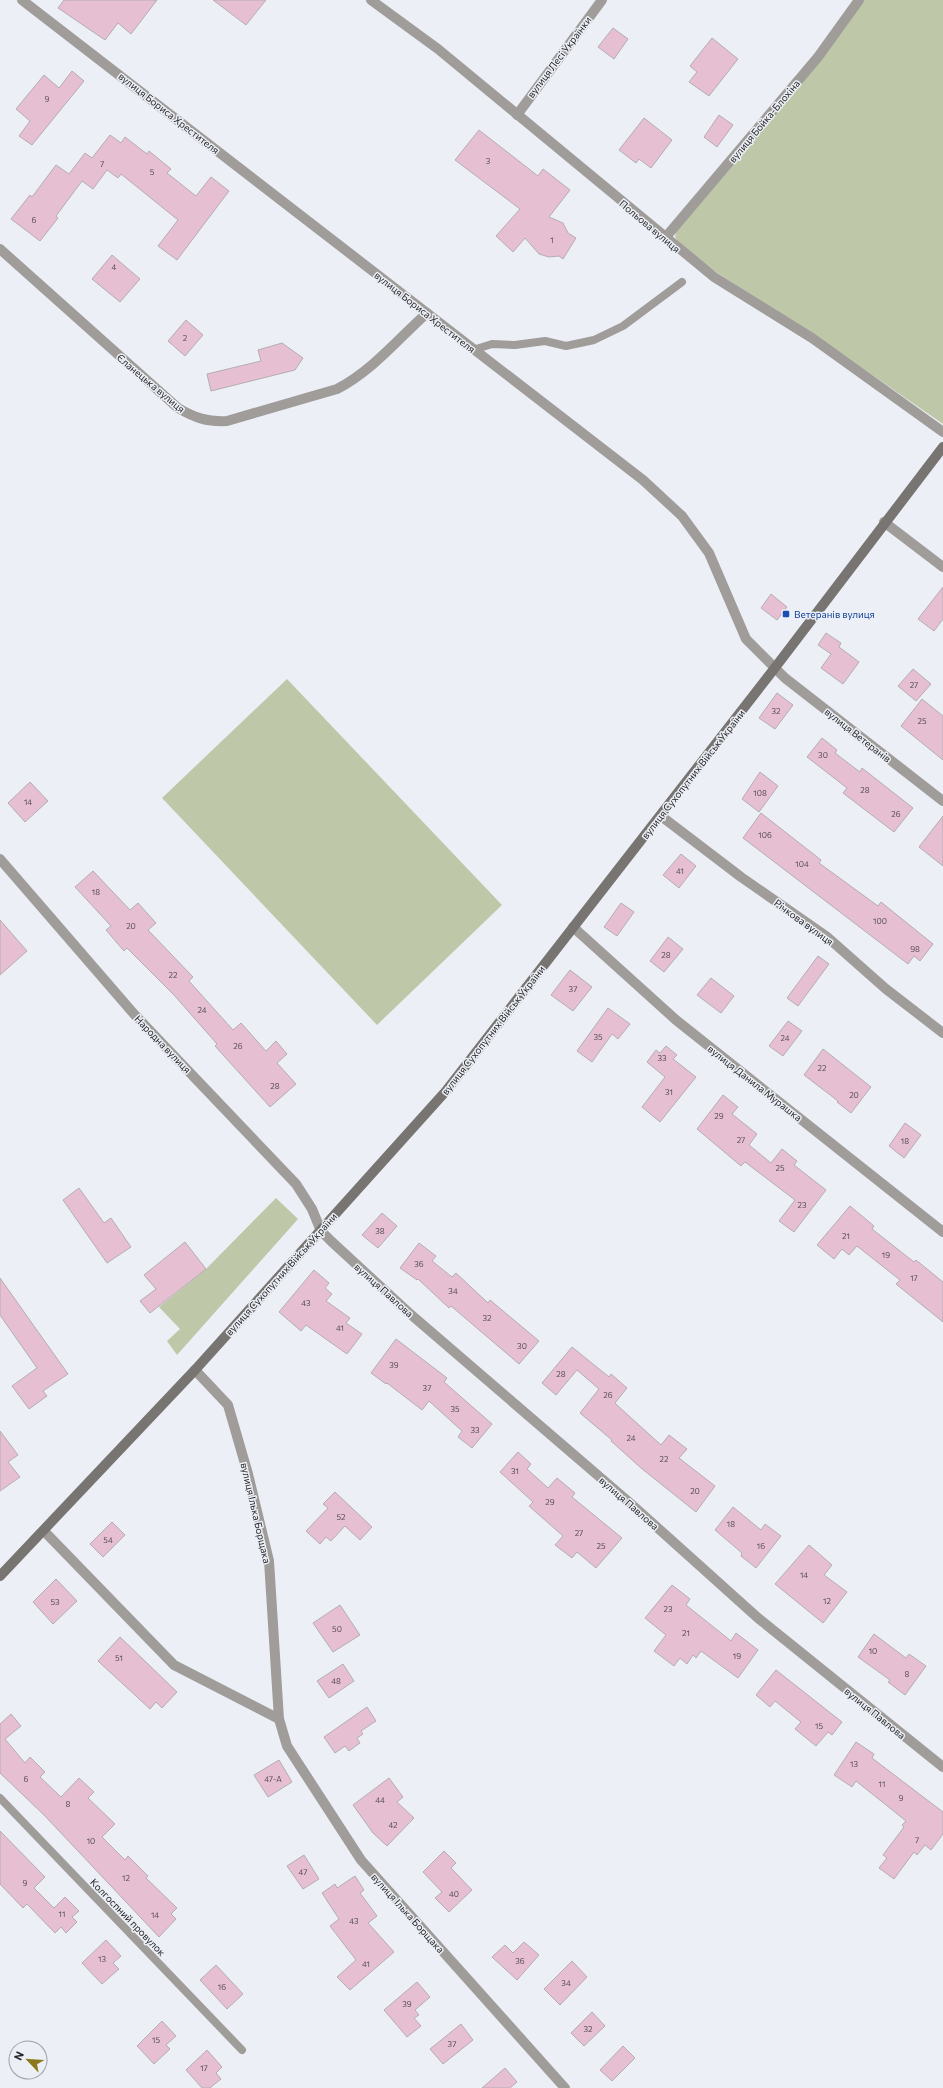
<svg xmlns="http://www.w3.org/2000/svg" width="943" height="2088" font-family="Commissioner,sans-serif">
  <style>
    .green { fill: #bec8a8 }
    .building { fill: #e6bfd3; stroke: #b4adb0 }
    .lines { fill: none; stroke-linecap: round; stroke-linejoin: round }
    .lane { stroke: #9f9c9a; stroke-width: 8 }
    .street { stroke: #9f9c9a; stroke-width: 10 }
    .secondary { stroke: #787471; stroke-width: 10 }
    .transit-dot { fill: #1a4fb4; stroke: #ecf0f6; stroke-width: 1.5 }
    .labels { text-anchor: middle; stroke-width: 3; stroke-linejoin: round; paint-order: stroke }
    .number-label { font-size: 8px; fill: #564d54 }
    .street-label { font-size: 10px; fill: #26272a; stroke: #ecf0f6 }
    .transit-label { font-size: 10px; fill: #164399; stroke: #ecf0f6; text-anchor: start }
  </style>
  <rect width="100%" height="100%" fill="#ecf0f6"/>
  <g class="green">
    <path d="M862,0H943V424L813,334L716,272L682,247L675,237L676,231Z"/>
    <path d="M287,679L502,905L377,1025L162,798Z"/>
    <path d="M276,1198L298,1219L177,1355L167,1341L180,1329L159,1307L206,1269Z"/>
  </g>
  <g class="building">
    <path d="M64,0H157L131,34L118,23L105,40L58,8Z"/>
    <path d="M213,0H266L246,25Z"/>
    <path d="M613,28L628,39L614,59L598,47Z"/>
    <path d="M712,38L738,59L709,96L689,82L697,72L690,66Z"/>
    <path d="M72,71L84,81L32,145L19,136L30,121L16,109L44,75L59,88Z"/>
    <path d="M719,115L733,125L717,147L704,137Z"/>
    <path d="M644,118L672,140L651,168L639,159L636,163L619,150Z"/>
    <path d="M479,130L538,176L543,169L570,190L549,217L563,223L568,233L576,238L563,259L559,256L549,257L539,254L525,238L513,252L496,236L520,209L455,160Z"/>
    <path d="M110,135L121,143L125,137L147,154L149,151L171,169L167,173L196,196L211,177L229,191L177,260L158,246L178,220L121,174L118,178L107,170L93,189L82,181L56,216L58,218L40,241L11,219L30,195L32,197L56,165L69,174L85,153L92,158Z"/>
    <path d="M112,255L140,279L120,302L92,279Z"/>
    <path d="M186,320L203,335L185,356L168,341Z"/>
    <path d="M282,343L303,358L295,370L211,391L207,374L261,361L258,350Z"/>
    <path d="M943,587V619L934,631L918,619Z"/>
    <path d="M771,594L787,607L777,620L761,608Z"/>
    <path d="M826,633L841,643L839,647L859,662L843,684L821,668L831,654L818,645Z"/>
    <path d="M913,669L931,684L916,701L898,686Z"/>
    <path d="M777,693L793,705L775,729L759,718Z"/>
    <path d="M922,699L943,716V760L901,726Z"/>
    <path d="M822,738L837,750L835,753L860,772L862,768L913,808L894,832L843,793L847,788L807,757Z"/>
    <path d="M760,772L778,786L759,812L742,799Z"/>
    <path d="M30,782L48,801L25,822L8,803Z"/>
    <path d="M761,813L821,860L819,863L878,906L881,902L933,944L920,961L914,956L908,964L743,838Z"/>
    <path d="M943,816V866L919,847Z"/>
    <path d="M681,854L696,866L679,888L663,875Z"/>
    <path d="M93,871L130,910L138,903L156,923L148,930L193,977L189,981L233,1030L241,1023L266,1051L276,1041L287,1054L277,1063L296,1084L270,1107L215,1046L217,1044L174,995L127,948L124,951L106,930L111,926L75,887Z"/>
    <path d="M621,903L634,912L617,936L604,927Z"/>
    <path d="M0,920L27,951L0,975Z"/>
    <path d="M668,937L683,949L664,972L650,961Z"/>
    <path d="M818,956L829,964L798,1006L787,998Z"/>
    <path d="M570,970L592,987L573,1011L551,995Z"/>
    <path d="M711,978L734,996L721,1013L697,995Z"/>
    <path d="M608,1008L630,1024L618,1039L612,1034L592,1062L577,1051Z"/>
    <path d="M788,1021L802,1031L783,1056L769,1046Z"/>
    <path d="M666,1046L677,1055L673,1059L696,1077L660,1122L642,1107L665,1077L647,1062L656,1050L660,1053Z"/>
    <path d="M823,1049L871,1087L851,1113L837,1102L838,1101L804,1075Z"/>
    <path d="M723,1095L738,1107L732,1114L757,1134L749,1145L771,1163L782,1149L797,1161L794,1165L826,1190L794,1232L779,1221L795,1200L745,1162L741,1166L697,1129Z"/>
    <path d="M905,1123L921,1135L904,1158L889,1146Z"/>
    <path d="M79,1188L104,1223L111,1218L131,1247L107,1263L63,1200Z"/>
    <path d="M850,1206L874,1226L872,1229L914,1262L916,1260L943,1282V1322L896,1284L900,1280L857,1246L849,1255L842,1249L834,1259L817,1245Z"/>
    <path d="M382,1213L397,1226L378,1248L362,1235Z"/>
    <path d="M185,1242L206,1269L150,1313L140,1301L156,1289L144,1275Z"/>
    <path d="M419,1243L436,1256L432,1261L452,1277L456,1273L488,1303L490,1300L539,1341L519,1364L451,1306L449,1308L418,1279L417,1280L400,1268Z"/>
    <path d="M314,1270L329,1283L325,1288L332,1294L326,1301L350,1318L346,1323L362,1334L347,1354L306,1325L301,1331L279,1312Z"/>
    <path d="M0,1278L68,1374L43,1391L47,1396L29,1409L12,1386L37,1368L0,1315Z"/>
    <path d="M396,1339L447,1378L444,1382L492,1424L472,1448L458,1437L462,1431L429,1401L422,1410L387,1383L386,1384L371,1373Z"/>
    <path d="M572,1347L609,1377L611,1374L627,1388L615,1403L618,1406L661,1445L669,1435L687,1449L679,1458L715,1486L696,1512L641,1468L611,1441L612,1440L580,1413L599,1389L577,1370L556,1395L542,1383Z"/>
    <path d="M0,1431L18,1455L8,1462L20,1477L0,1491Z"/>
    <path d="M518,1452L531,1464L527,1469L548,1488L557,1478L575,1493L572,1497L622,1538L596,1568L577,1552L572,1558L555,1545L563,1536L529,1506L533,1502L500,1472Z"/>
    <path d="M335,1492L372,1527L360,1540L345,1526L331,1541L326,1537L320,1544L306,1531L328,1508L323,1504Z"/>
    <path d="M733,1507L761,1530L765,1524L781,1536L756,1568L741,1556L742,1553L715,1530Z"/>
    <path d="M112,1522L125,1535L103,1557L90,1544Z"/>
    <path d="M809,1545L832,1565L824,1575L847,1592L823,1623L775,1584Z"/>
    <path d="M56,1579L77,1601L53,1624L33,1602Z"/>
    <path d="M672,1585L690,1599L686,1605L731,1641L736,1633L758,1650L738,1678L701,1651L696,1658L693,1655L687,1664L680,1658L674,1666L654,1651L666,1635L645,1618Z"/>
    <path d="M340,1605L360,1635L333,1652L313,1623Z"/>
    <path d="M874,1634L906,1658L909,1654L926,1666L905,1695L888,1682L890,1680L858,1657Z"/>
    <path d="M120,1637L177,1692L162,1708L156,1702L150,1709L98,1661Z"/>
    <path d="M343,1664L354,1681L329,1698L317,1681Z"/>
    <path d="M776,1670L842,1722L832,1735L828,1732L816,1746L795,1729L801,1722L775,1701L770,1707L756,1695Z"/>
    <path d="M367,1707L376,1721L361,1731L363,1734L357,1738L360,1743L349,1751L345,1746L335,1753L324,1737Z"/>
    <path d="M11,1714L21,1726L5,1739L25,1763L30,1757L45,1772L40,1777L61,1797L79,1778L94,1792L88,1798L115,1824L102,1837L125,1860L128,1856L148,1876L146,1878L177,1908L171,1914L176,1919L159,1937L44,1815L0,1773V1724Z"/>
    <path d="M856,1742L874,1754L872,1758L943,1812V1834L931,1850L925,1845L917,1855L914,1852L894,1879L879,1868L887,1858L883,1855L904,1827L902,1825L906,1821L856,1781L852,1787L834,1775Z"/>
    <path d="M279,1760L292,1782L268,1797L254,1775Z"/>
    <path d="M389,1778L403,1797L397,1802L414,1818L387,1846L373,1833L353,1805Z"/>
    <path d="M0,1831L45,1877L34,1888L54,1908L65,1897L79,1911L72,1917L77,1922L66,1933L61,1927L55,1933L27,1904L23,1908L0,1884Z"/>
    <path d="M444,1851L456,1863L451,1868L472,1890L449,1912L435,1898L442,1892L423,1872Z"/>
    <path d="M304,1855L319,1879L303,1889L287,1866Z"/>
    <path d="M355,1876L364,1890L360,1893L377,1916L368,1923L394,1952L350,1990L337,1977L356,1960L330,1926L339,1919L322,1893L335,1884L337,1888Z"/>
    <path d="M106,1940L121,1956L113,1963L119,1969L102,1984L82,1963Z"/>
    <path d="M524,1942L539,1955L517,1980L492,1957L505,1945L513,1953Z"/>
    <path d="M572,1961L587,1977L560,2005L544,1989Z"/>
    <path d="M216,1965L243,1994L227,2009L200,1980Z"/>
    <path d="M417,1982L430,1997L415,2010L419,2015L414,2018L421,2026L407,2037L384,2010Z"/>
    <path d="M592,2012L605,2026L584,2046L571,2033Z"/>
    <path d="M162,2021L176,2036L166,2045L170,2049L154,2064L137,2046Z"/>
    <path d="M461,2024L473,2040L443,2064L430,2049Z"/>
    <path d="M623,2046L635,2058L612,2081L600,2070Z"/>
    <path d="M207,2050L222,2067L216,2073L221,2079L210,2088H202L186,2070Z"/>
    <path d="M505,2068L517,2082L510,2088H482Z"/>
  </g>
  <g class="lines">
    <g class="lane">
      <path d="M473,350L492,344L515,345L545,341L566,346L594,340L623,326L682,282"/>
      <path d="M0,1798L242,2050"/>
    </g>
    <g class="street">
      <path d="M22,0L643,480L682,516L709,553L746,639L785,678L943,801"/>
      <path d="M371,0L438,49L714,277L812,338L943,432"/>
      <path d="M517,115L602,0"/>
      <path d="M665,238L818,57L859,0"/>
      <path d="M0,249L178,408C195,418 207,422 227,421L337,389C372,371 398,339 427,313"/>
      <path d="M884,522L943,567"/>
      <path d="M661,816L741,877L826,936L886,989L943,1033"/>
      <path d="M0,859L134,1014L296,1184L312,1209L321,1231L331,1241L408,1312L630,1503L758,1618L943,1767"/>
      <path d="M573,927L676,1020L943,1232"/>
      <path d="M195,1370L228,1405L248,1474L269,1561L279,1719"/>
      <path d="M44,1531L174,1665L279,1719L287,1746L361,1860L565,2088"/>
    </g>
    <path class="secondary" d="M0,1576L195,1370L446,1091L774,669L943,447"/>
  </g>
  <rect class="transit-dot" x="782" y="610" width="8" height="8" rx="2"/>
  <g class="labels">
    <g class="number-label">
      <text x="47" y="102">9</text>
      <text x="488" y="164">3</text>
      <text x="102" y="167">7</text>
      <text x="152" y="175">5</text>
      <text x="34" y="223">6</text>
      <text x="552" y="243">1</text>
      <text x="114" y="270">4</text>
      <text x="185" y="341">2</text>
      <text x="914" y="688">27</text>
      <text x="776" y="714">32</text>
      <text x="922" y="724">25</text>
      <text x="823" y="758">30</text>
      <text x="865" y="793">28</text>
      <text x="760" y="796">108</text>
      <text x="28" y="805">14</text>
      <text x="896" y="817">26</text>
      <text x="765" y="838">106</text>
      <text x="802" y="867">104</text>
      <text x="680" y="874">41</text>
      <text x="96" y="895">18</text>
      <text x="880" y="924">100</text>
      <text x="131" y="929">20</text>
      <text x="915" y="952">98</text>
      <text x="666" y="958">28</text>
      <text x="173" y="978">22</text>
      <text x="573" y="992">37</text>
      <text x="202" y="1013">24</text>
      <text x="598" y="1040">35</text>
      <text x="785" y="1041">24</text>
      <text x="238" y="1049">26</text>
      <text x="662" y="1061">33</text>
      <text x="822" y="1071">22</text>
      <text x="275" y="1089">28</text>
      <text x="669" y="1095">31</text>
      <text x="854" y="1098">20</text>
      <text x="719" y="1119">29</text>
      <text x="741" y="1143">27</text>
      <text x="905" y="1144">18</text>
      <text x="780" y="1171">25</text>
      <text x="802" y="1208">23</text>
      <text x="380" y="1234">38</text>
      <text x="846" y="1239">21</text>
      <text x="886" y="1258">19</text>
      <text x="419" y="1267">36</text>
      <text x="914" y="1281">17</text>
      <text x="453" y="1294">34</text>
      <text x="306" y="1306">43</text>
      <text x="487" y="1321">32</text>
      <text x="340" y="1331">41</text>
      <text x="522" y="1349">30</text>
      <text x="394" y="1368">39</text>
      <text x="561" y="1377">28</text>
      <text x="427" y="1391">37</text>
      <text x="608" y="1398">26</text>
      <text x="455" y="1412">35</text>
      <text x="475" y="1433">33</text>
      <text x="631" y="1441">24</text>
      <text x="664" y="1462">22</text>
      <text x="515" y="1474">31</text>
      <text x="695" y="1494">20</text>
      <text x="550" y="1505">29</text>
      <text x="341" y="1520">52</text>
      <text x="731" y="1527">18</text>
      <text x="579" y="1536">27</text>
      <text x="108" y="1543">54</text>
      <text x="601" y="1549">25</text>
      <text x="761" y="1549">16</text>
      <text x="804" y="1578">14</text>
      <text x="827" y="1604">12</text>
      <text x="55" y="1605">53</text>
      <text x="668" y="1612">23</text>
      <text x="337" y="1632">50</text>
      <text x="686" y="1636">21</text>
      <text x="873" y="1654">10</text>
      <text x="737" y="1659">19</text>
      <text x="119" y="1661">51</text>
      <text x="907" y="1677">8</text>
      <text x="336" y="1684">48</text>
      <text x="819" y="1729">15</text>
      <text x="854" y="1767">13</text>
      <text x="26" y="1782">6</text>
      <text x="273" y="1782">47-А</text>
      <text x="882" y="1787">11</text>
      <text x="901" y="1801">9</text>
      <text x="380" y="1803">44</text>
      <text x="68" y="1807">8</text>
      <text x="393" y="1828">42</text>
      <text x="917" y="1843">7</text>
      <text x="91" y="1844">10</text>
      <text x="303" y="1875">47</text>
      <text x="126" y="1881">12</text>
      <text x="25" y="1886">9</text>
      <text x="454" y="1897">40</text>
      <text x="62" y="1917">11</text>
      <text x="155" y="1918">14</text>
      <text x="354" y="1924">43</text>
      <text x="102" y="1962">13</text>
      <text x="520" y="1964">36</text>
      <text x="366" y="1967">41</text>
      <text x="566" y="1986">34</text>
      <text x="222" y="1990">16</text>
      <text x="407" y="2007">39</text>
      <text x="588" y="2032">32</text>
      <text x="156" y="2043">15</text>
      <text x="452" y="2047">37</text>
      <text x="204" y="2071">17</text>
    </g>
    <g class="street-label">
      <text transform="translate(559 57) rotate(-53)" y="4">вулиця Лесі Українки</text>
      <text transform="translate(169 113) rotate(38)" y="4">вулиця Бориса Хрестителя</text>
      <text transform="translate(764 121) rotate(-50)" y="4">вулиця Бойка-Блохіна</text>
      <text transform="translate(650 226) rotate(40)" y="4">Польова вулиця</text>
      <text transform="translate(425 312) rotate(38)" y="4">вулиця Бориса Хрестителя</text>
      <text transform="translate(151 383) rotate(40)" y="4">Єланецька вулиця</text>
      <text transform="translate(858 735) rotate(38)" y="4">вулиця Ветеранів</text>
      <text transform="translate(693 774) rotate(-52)" y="4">вулиця Сухопутних Військ України</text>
      <text transform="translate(804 922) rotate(36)" y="4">Річкова вулиця</text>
      <text transform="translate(493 1030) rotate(-52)" y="4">вулиця Сухопутних Військ України</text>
      <text transform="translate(163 1044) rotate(46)" y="4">Народна вулиця</text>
      <text transform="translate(755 1083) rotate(38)" y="4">вулиця Данила Мурашка</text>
      <text transform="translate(281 1274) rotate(-48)" y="4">вулиця Сухопутних Військ України</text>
      <text transform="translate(384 1290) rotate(42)" y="4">вулиця Павлова</text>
      <text transform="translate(629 1503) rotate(41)" y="4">вулиця Павлова</text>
      <text transform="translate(256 1513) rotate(77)" y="4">вулиця Ілька Борщака</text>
      <text transform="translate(875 1713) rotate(39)" y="4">вулиця Павлова</text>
      <text transform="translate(408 1913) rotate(48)" y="4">вулиця Ілька Борщака</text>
      <text transform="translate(128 1917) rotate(46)" y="4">Колгоспний провулок</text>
    </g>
    <g class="transit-label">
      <text x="794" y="618">Ветеранів вулиця</text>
    </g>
  </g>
  <g transform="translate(28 2060) rotate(295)"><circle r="19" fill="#ecf0f6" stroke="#9da0a4"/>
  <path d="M0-3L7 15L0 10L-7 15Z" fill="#8c791e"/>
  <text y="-6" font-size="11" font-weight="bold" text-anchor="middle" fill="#26272a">N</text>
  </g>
</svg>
